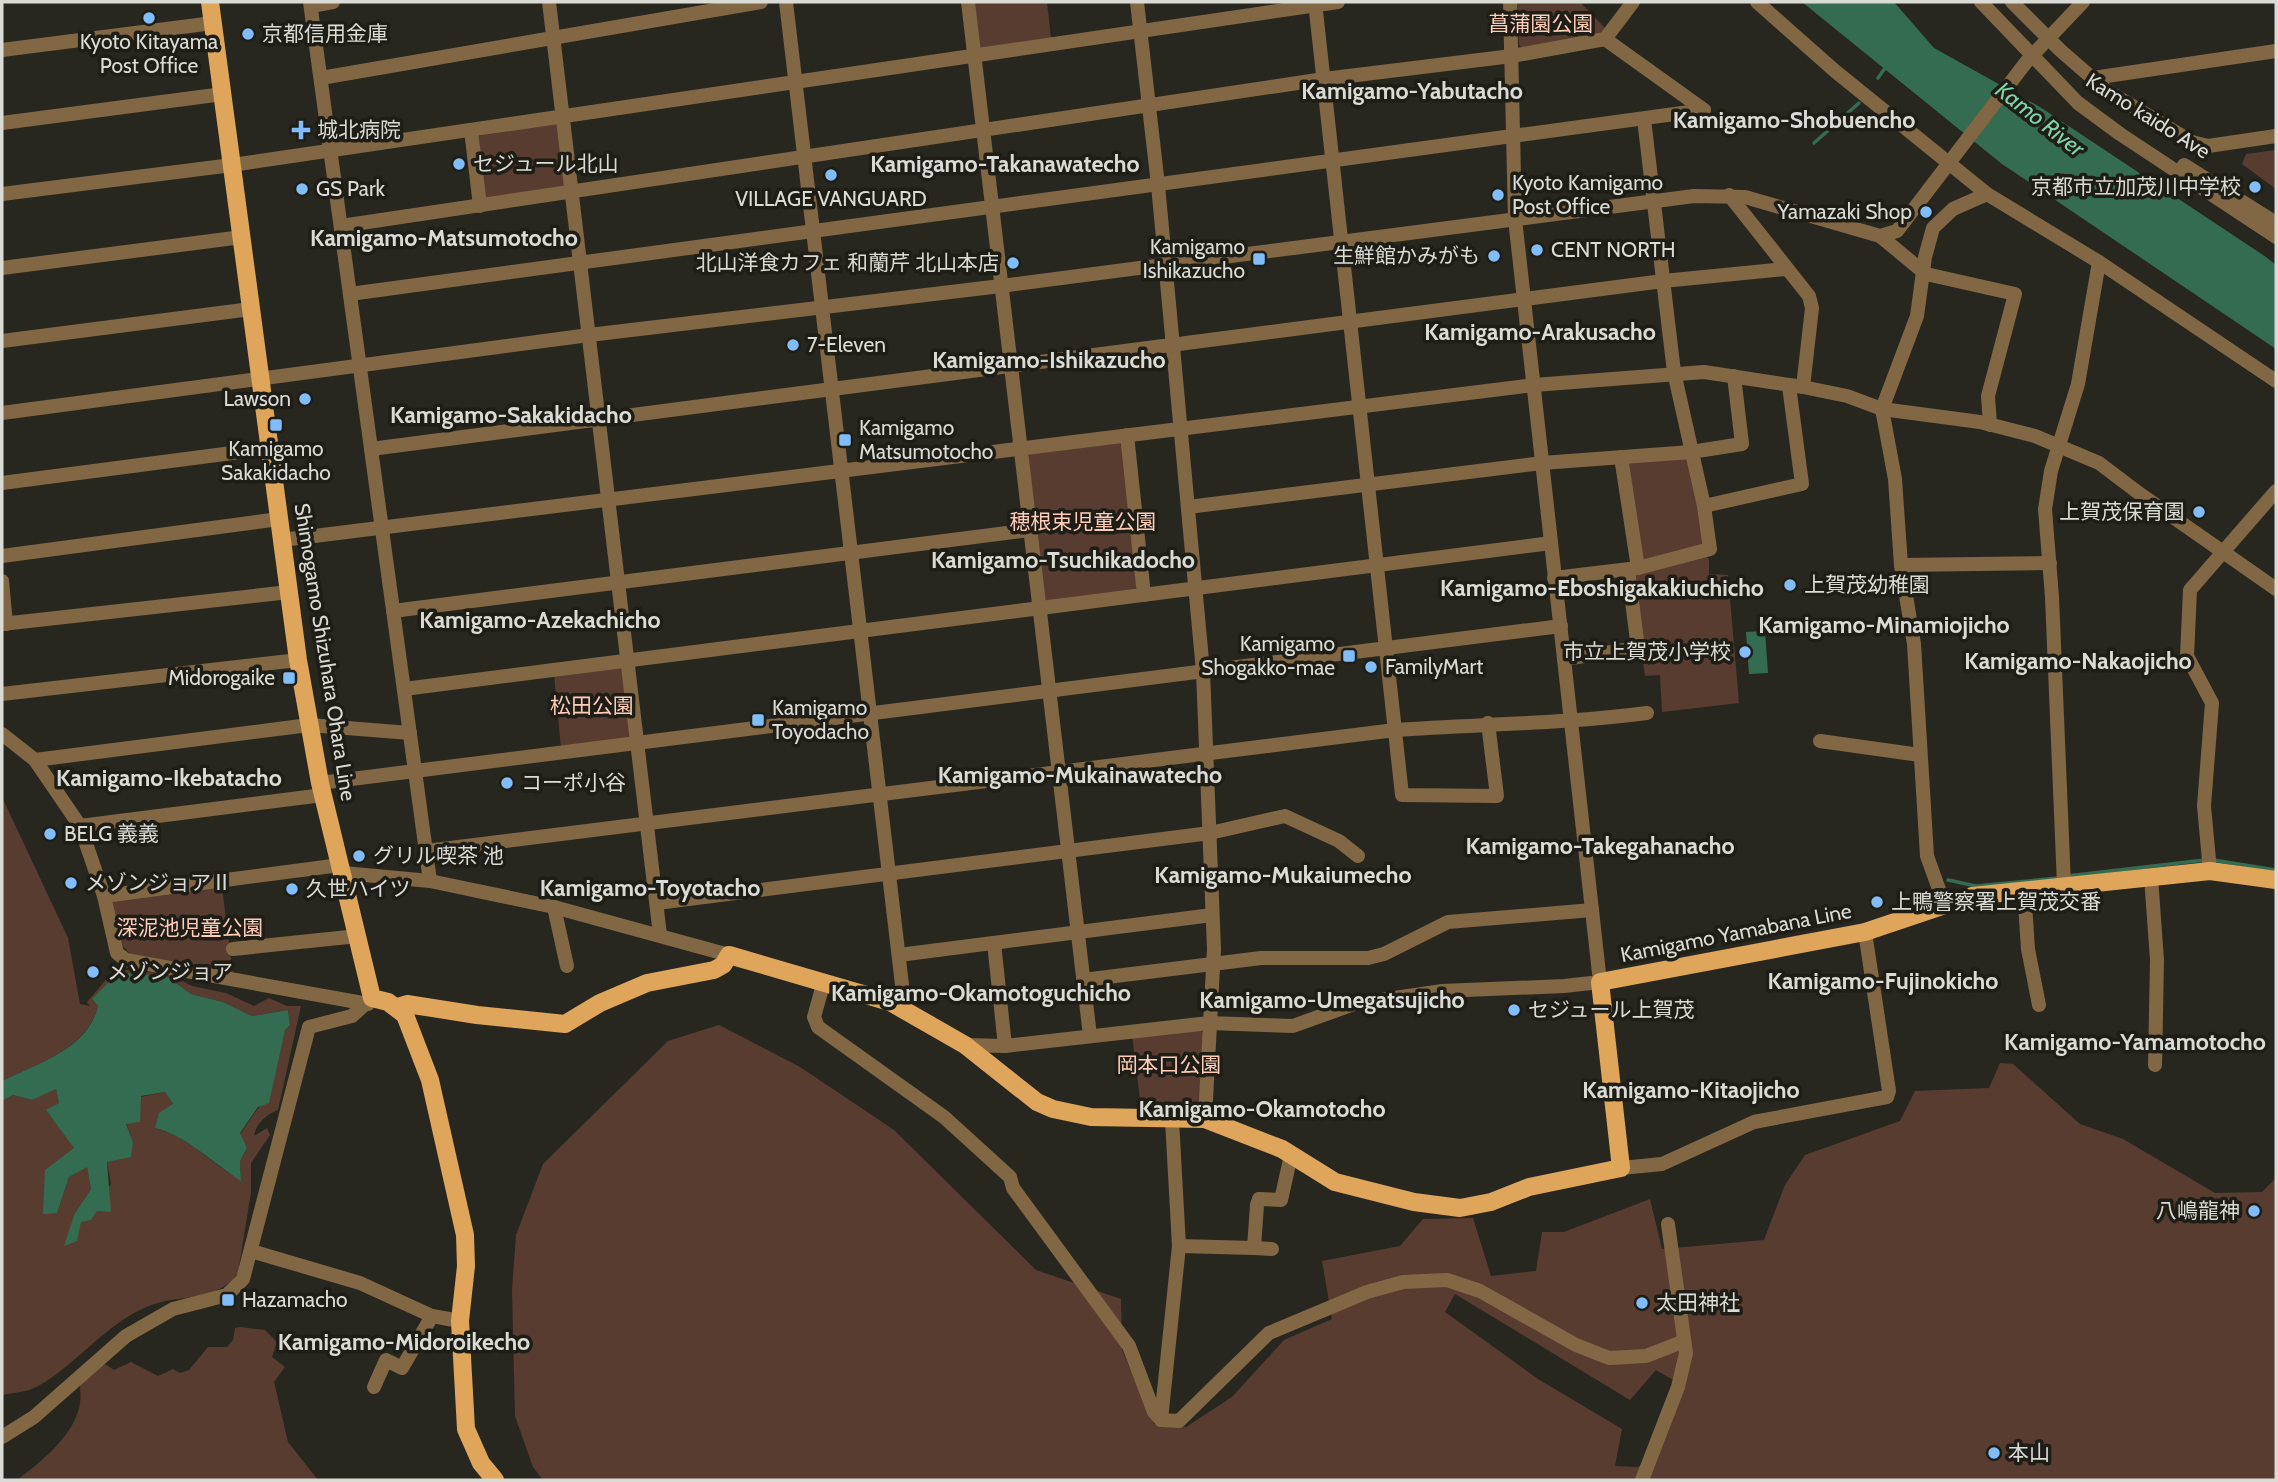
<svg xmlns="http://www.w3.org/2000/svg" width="2278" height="1482" font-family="Cabin,'Noto Sans JP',sans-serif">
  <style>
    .green { fill: #593c30; fill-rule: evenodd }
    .water { fill: #346c51 }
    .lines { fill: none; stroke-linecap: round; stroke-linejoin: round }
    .stream { stroke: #346c51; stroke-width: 3.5 }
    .minor { stroke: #826744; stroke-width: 14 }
    .major { stroke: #dfa65b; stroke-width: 18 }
    .poi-dot { fill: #80bdfa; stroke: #1e1d16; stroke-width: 2.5 }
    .labels { text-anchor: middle; stroke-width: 7; stroke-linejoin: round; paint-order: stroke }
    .park-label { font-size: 21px; fill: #feccb8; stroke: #1e1d16 }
    .poi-label { font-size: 21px; fill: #dbdbd6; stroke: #1e1d16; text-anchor: start }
    .street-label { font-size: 21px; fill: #dbdbd6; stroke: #1e1d16 }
    .neighbourhood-label { font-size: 23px; font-weight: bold; fill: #dbdbd6; stroke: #1e1d16 }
    .water-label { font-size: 23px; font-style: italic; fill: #7ed4a9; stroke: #1e1d16 }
  </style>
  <rect width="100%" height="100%" fill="#28271f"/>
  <g class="green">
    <path d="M971,2H1047L1051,38L980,50Z"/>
    <path d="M1517,2H1580L1608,31L1601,38L1523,48L1519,45Z"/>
    <path d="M554,123L560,127L568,189L483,201L479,136Z"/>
    <path d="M2276,150V189L2242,164L2246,154Z"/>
    <path d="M1119,441L1124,445L1137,587L1132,593L1048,602L1042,597L1028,457L1031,452Z"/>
    <path d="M1688,455L1705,545L1641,563L1626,462Z"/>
    <path d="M1703,555L1709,559V574L1728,575L1739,703L1662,712L1660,675L1645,676L1632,577L1635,572Z"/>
    <path d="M622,667L630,738L561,748L554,675Z"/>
    <path d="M2,797L68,938L80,1004L90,1006L87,1002L109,976L125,970L168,974L192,986L226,993L254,1006L269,998L287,1006H301L278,1110C266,1115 256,1123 254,1136L267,1128L270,1135L251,1163V1192L238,1273C216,1303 181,1294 151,1305C105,1323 78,1364 38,1386C28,1392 13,1393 2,1395V1101L13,1095L32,1100L56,1088L59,1103L47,1111L75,1148L57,1213L69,1177L87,1166L91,1189L75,1213L81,1221L111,1184L107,1161L133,1142L126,1123L140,1097L165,1092L173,1104L155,1128C188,1136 211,1164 241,1180L240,1161L247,1148L240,1134L259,1107L285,1030L290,1025L288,1010L252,1016L223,1002L191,994L168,977L151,976L92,999L98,1006C87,1049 38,1063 2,1081Z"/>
    <path d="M222,887L233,975L130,954L123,946L111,905L117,898Z"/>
    <path d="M719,1025L800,1067L894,1130L1036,1270L1121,1299L1122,1350L1154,1424L1186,1427L1232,1397L1284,1340L1332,1319L1322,1261L1400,1246L1423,1219L1473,1218L1491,1276L1536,1271L1542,1232H1564L1650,1199L1662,1249L1764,1240L1785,1185L1805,1155L1900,1121L1915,1091L1989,1088L2000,1063L2013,1064L2080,1124L2123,1139L2215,1193L2262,1192L2276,1178V1480H543L533,1467L515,1416L512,1289L516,1235L543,1164L668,1041ZM1455,1294L1630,1400L1656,1370L1684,1386L1657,1455L1638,1467L1615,1466L1622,1429L1538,1379L1445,1312Z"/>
    <path d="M1197,1028L1204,1033L1199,1117L1142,1116L1132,1035Z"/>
    <path d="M240,1327L265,1330L277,1342L272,1357L285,1367L274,1382L288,1442L318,1480H17C40,1463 76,1434 80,1403C81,1396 80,1388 80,1381L105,1364L114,1370L131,1362L158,1376L173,1369L180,1373L189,1370L208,1347H227L233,1340L235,1328Z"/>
  </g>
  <g class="water">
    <path d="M1802,2H1894L1934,48L2040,107L2266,257L2276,265V349L2002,164Z"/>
    <path d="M1765,631L1768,673L1749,674L1746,632Z"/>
    <path d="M129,973L168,977L191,994L223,1002L252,1016L288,1010L290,1025L285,1030L269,1103L258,1107L240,1133L247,1148L240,1161L241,1181C213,1163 185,1135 155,1128L159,1113L173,1104L165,1092L141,1096L140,1122L126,1124L133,1142L131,1157L107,1162L111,1212L97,1211L91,1220L81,1222L77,1241L64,1246L75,1213L91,1189L87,1167L69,1177L57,1213L43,1214L45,1170L74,1148L46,1110L59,1103L56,1089L32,1100L13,1095L2,1101V1081C38,1063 88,1049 98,1006L92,999L113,978Z"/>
  </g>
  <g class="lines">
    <g class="stream">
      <path d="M1878,78L1885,68"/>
      <path d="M1814,143L1859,103"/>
      <path d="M2213,860L2276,870"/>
      <path d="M2067,876L2205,860"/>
      <path d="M1948,880L1976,886L2059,878"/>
    </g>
    <g class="minor">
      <path d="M310,2L430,881"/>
      <path d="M549,2L660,935"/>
      <path d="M786,2L905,1010"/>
      <path d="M968,2L1090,1036"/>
      <path d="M1137,2L1158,185L1203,671L1214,949L1205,1119"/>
      <path d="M1315,2L1402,795L1497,796L1488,723"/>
      <path d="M1757,2L1835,71L1987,194L2099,262L2276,381"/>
      <path d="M1981,2L2078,103L2120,134L2276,237"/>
      <path d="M2012,2L2060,50L2106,90L2192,142L2208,146L2276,136"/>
      <path d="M311,6L333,2"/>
      <path d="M1605,39L1704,110"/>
      <path d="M2,50L213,23"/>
      <path d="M321,78L761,2"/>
      <path d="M2093,78L2276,51"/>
      <path d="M2,123L223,94"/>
      <path d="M471,130L480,206"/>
      <path d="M2184,165L2276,223"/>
      <path d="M2,194L232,165L1338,2"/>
      <path d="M1729,195L1809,296L1812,308L1803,387"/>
      <path d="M341,226L1324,79L1512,56L1605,39L1633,2"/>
      <path d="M1880,236L1926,274L2015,294L1988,396L1990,425"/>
      <path d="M2,268L242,237"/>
      <path d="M350,294L1704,110"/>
      <path d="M2,341L251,309"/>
      <path d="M2,413L589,335L1001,286L1694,196L1745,197L1880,236L1897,231L2027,61L2083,2"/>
      <path d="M1127,435L1144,595"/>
      <path d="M371,449L1663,281L1786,269"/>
      <path d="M1621,457L1638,568"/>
      <path d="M2,483L270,448"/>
      <path d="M1704,506L1802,484L1789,386"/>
      <path d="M1188,507L1542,463L1691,452L1742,444L1734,376"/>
      <path d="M282,540L1534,385L1704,372L1803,387L1847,396L1882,409L1980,422L2035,436L2099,463L2140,494L2276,589"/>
      <path d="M2,556L279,519"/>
      <path d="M1901,565L2050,563"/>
      <path d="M1554,578L1638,568L1710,549L1704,506L1674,372L1644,119"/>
      <path d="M2,581L6,624"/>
      <path d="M393,611L1030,530"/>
      <path d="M2,624L289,592"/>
      <path d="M1564,659L1638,648L1628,570"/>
      <path d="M404,689L1551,543"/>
      <path d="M2,694L298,660"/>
      <path d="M2,734L35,760L80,826L104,896L117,953L126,960L368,1004"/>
      <path d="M1820,741L1920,755"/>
      <path d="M35,760L309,725L410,733"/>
      <path d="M320,783L1561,626"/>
      <path d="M80,826L323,795"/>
      <path d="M426,851L1395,730C1480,724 1563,724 1647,713"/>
      <path d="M2210,871L2204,806L2212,703L2187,656L2190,590L2276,491"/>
      <path d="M343,873L430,881L554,907L729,955"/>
      <path d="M2151,877L2157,960L2155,1065"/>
      <path d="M2064,885L2052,597L2045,509L2051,471L2078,384L2099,262"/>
      <path d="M2024,889L2028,949L2039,1005"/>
      <path d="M104,896L340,865"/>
      <path d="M657,903L1210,833L1285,816L1339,841L1358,856"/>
      <path d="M1945,906L1927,856L1914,644L1901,565L1895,479L1882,409L1917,316L1925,257L1933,228L1953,209L1987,194"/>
      <path d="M554,907L567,966"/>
      <path d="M994,943L1005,1046"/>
      <path d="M233,949L358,936"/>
      <path d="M899,955L1212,915"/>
      <path d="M1083,980L1261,958H1368L1384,954L1448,922L1592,910"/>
      <path d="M824,981L814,1017L818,1027L944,1117L1010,1177L1013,1188L1129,1346L1154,1412L1161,1420"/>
      <path d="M965,1045L1005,1046L1209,1023L1293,1026L1354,1004L1442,991L1564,986L1600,982L1515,219L1510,2"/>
      <path d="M1172,1120L1179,1246L1161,1420L1179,1421L1269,1333L1367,1292L1403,1282L1447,1280L1480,1291L1576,1345L1609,1358L1646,1356L1682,1342"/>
      <path d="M1621,1168L1662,1164L1754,1122L1887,1097L1889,1091L1865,932"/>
      <path d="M1179,1246L1254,1248L1257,1205L1259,1199L1281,1200L1291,1155"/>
      <path d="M1254,1248L1272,1249"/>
      <path d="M251,1251L360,1283L432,1316L460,1321"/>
      <path d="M374,1387L386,1360L402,1368L432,1316"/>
      <path d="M2,1437L34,1417L126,1336L173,1309L227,1295L243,1279L309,1027L352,1016L372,998"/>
      <path d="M1642,1480L1678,1387L1686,1353L1668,1224"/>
    </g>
    <g class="major">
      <path d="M210,2L298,660L320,783L372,998L388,1002L405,1015L430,1080L465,1235L466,1266L460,1321L466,1429L481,1463L495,1480"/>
      <path d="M397,1007L407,1004L477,1015L565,1024L600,1003L647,983L714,970L723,965L729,955L890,1002L965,1045L1037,1102L1053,1109L1091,1117L1205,1119L1282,1149L1335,1182L1414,1202L1460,1208L1491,1202L1529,1187L1621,1168L1600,982L1865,932L1972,896L2210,871L2276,880"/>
    </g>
  </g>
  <g class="poi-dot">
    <circle cx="149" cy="18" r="7"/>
    <circle cx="248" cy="34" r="7"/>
    <path d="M297.5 119.5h7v7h7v7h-7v7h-7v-7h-7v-7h7z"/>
    <circle cx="459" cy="164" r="7"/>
    <circle cx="831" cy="175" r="7"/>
    <circle cx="2255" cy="187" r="7"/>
    <circle cx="302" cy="189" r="7"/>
    <circle cx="1498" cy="195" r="7"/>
    <circle cx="1926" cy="212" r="7"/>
    <circle cx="1537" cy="250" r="7"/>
    <circle cx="1494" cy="256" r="7"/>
    <rect x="1252" y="252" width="14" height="14" rx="3.5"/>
    <circle cx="1013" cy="263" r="7"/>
    <circle cx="793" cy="345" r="7"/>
    <circle cx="305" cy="399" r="7"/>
    <rect x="269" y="418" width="14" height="14" rx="3.5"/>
    <rect x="838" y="433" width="14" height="14" rx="3.5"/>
    <circle cx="2199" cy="512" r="7"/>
    <circle cx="1790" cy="585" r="7"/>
    <circle cx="1745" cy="652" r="7"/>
    <rect x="1342" y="649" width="14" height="14" rx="3.5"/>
    <circle cx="1371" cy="667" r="7"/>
    <rect x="282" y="671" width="14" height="14" rx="3.5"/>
    <rect x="751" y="713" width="14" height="14" rx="3.5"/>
    <circle cx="507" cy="783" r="7"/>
    <circle cx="50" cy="834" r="7"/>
    <circle cx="359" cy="856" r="7"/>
    <circle cx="71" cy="883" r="7"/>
    <circle cx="292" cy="889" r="7"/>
    <circle cx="1877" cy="902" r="7"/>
    <circle cx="93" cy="972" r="7"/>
    <circle cx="1514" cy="1010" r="7"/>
    <circle cx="2254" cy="1211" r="7"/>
    <rect x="221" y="1293" width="14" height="14" rx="3.5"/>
    <circle cx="1642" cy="1303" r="7"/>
    <circle cx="1994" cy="1453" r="7"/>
  </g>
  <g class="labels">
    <g class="park-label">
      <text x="1541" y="31">菖蒲園公園</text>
      <text x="1083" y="529">穂根束児童公園</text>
      <text x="592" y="713">松田公園</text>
      <text x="190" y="935">深泥池児童公園</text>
      <text x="1169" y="1072">岡本口公園</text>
    </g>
    <g class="poi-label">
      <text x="262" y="41">京都信用金庫</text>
      <text x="149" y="49" text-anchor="middle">Kyoto Kitayama<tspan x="149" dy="24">Post Office</tspan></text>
      <text x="317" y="137">城北病院</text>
      <text x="473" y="171">セジュール北山</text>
      <text x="1512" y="190">Kyoto Kamigamo<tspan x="1512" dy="24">Post Office</tspan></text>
      <text x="2241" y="194" text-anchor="end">京都市立加茂川中学校</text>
      <text x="316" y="196">GS Park</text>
      <text x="831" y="206" text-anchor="middle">VILLAGE VANGUARD</text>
      <text x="1912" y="219" text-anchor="end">Yamazaki Shop</text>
      <text x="1245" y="254" text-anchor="end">Kamigamo<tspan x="1245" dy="24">Ishikazucho</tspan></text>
      <text x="1551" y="257">CENT NORTH</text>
      <text x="1480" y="263" text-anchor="end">生鮮館かみがも</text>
      <text x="999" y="270" text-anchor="end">北山洋食カフェ 和蘭芹 北山本店</text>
      <text x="807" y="352">7-Eleven</text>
      <text x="291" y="406" text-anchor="end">Lawson</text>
      <text x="859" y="435">Kamigamo<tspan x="859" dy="24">Matsumotocho</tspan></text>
      <text x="276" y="456" text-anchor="middle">Kamigamo<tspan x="276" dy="24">Sakakidacho</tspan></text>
      <text x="2185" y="519" text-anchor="end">上賀茂保育園</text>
      <text x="1804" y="592">上賀茂幼稚園</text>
      <text x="1335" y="651" text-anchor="end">Kamigamo<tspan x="1335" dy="24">Shogakko-mae</tspan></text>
      <text x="1731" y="659" text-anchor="end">市立上賀茂小学校</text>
      <text x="1385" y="674">FamilyMart</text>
      <text x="275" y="685" text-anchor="end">Midorogaike</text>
      <text x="772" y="715">Kamigamo<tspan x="772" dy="24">Toyodacho</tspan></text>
      <text x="521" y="790">コーポ小谷</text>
      <text x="64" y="841">BELG 義義</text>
      <text x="373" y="863">グリル喫茶 池</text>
      <text x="85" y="890">メゾンジョアⅡ</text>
      <text x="306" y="896">久世ハイツ</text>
      <text x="1891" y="909">上鴨警察署上賀茂交番</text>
      <text x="107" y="979">メゾンジョア</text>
      <text x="1528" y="1017">セジュール上賀茂</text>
      <text x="2240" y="1218" text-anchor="end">八嶋龍神</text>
      <text x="242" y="1307">Hazamacho</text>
      <text x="1656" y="1310">太田神社</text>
      <text x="2008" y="1460">本山</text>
    </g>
    <g class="street-label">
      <text transform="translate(2148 116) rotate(32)" y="7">Kamo kaido Ave</text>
      <text transform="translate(325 652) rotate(81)" y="7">Shimogamo Shizuhara Ohara Line</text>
      <text transform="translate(1736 933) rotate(-11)" y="7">Kamigamo Yamabana Line</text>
    </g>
    <g class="neighbourhood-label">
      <text x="1412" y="99">Kamigamo-Yabutacho</text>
      <text x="1794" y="128">Kamigamo-Shobuencho</text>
      <text x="1005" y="172">Kamigamo-Takanawatecho</text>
      <text x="444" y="246">Kamigamo-Matsumotocho</text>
      <text x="1540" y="340">Kamigamo-Arakusacho</text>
      <text x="1049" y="368">Kamigamo-Ishikazucho</text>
      <text x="511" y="423">Kamigamo-Sakakidacho</text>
      <text x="1063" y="568">Kamigamo-Tsuchikadocho</text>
      <text x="1602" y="596">Kamigamo-Eboshigakakiuchicho</text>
      <text x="540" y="628">Kamigamo-Azekachicho</text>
      <text x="1884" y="633">Kamigamo-Minamiojicho</text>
      <text x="2078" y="669">Kamigamo-Nakaojicho</text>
      <text x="1080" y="783">Kamigamo-Mukainawatecho</text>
      <text x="169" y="786">Kamigamo-Ikebatacho</text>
      <text x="1600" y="854">Kamigamo-Takegahanacho</text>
      <text x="1283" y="883">Kamigamo-Mukaiumecho</text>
      <text x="650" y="896">Kamigamo-Toyotacho</text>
      <text x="1883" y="989">Kamigamo-Fujinokicho</text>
      <text x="981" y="1001">Kamigamo-Okamotoguchicho</text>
      <text x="1332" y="1008">Kamigamo-Umegatsujicho</text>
      <text x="2135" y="1050">Kamigamo-Yamamotocho</text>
      <text x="1691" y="1098">Kamigamo-Kitaojicho</text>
      <text x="1262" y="1117">Kamigamo-Okamotocho</text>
      <text x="404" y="1350">Kamigamo-Midoroikecho</text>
    </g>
    <g class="water-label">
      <text transform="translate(2040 119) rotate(38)" y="8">Kamo River</text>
    </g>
  </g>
  <rect width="2278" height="1482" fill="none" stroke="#dbdbd6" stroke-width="7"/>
</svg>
